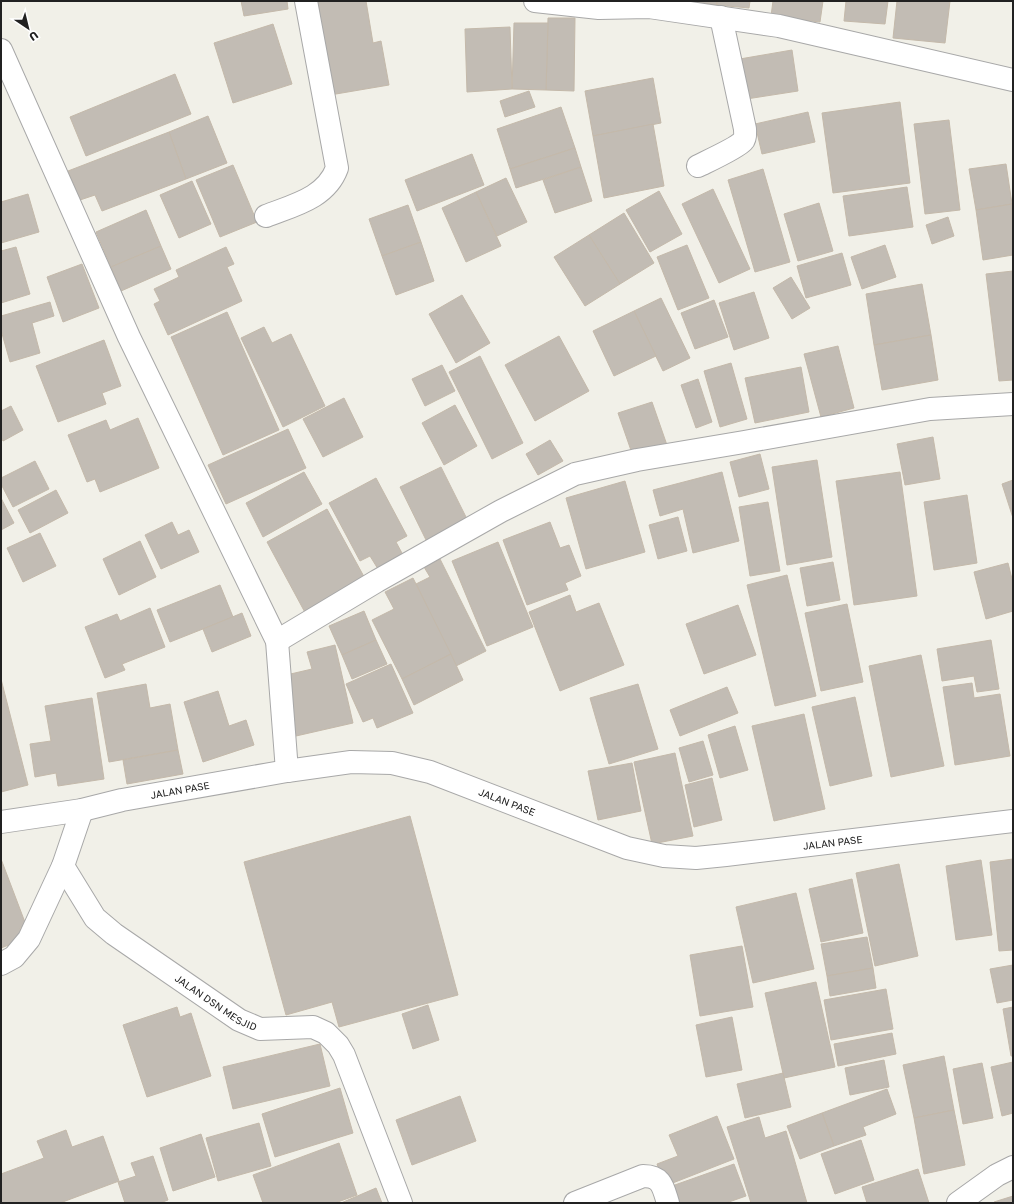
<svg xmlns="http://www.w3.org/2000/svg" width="1014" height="1204" font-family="'Golos Text',sans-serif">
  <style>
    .building { fill: #c2bcb4; stroke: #c4b9aa }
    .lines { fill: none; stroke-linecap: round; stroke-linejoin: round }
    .minor-casing { stroke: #a8a8a8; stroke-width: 24 }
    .minor { stroke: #fff; stroke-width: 22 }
    .labels { text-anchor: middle; stroke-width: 3; stroke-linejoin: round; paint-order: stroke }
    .street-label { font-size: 10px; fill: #212121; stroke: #fff }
  </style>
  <rect width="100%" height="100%" fill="#f1f0e8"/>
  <g class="building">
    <path d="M241,1H287L288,9L244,16Z"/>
    <path d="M314,1H366L373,43L381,41L389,85L330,95Z"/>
    <path d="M680,1H717V5Z"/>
    <path d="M717,1H750L749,8L717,5Z"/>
    <path d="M773,1H823L820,22L771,16Z"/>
    <path d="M846,1H888L885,24L844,21Z"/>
    <path d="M897,1H950L945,43L893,38Z"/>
    <path d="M548,18H575L574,91L546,90Z"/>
    <path d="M514,23H548L546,90L512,89Z"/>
    <path d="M273,24L292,84L233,103L214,43Z"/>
    <path d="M510,27L512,89L467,92L465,29Z"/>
    <path d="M792,50L798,91L740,100L734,60Z"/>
    <path d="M175,74L191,114L86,156L70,117Z"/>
    <path d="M653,78L661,123L593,136L585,91Z"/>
    <path d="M529,91L535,107L505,117L500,101Z"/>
    <path d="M900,102L910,183L833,193L822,113Z"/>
    <path d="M561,107L575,148L510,169L497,129Z"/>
    <path d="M808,112L815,142L762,154L755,124Z"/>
    <path d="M208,116L227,163L186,179L169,132Z"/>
    <path d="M949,120L960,210L925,214L914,124Z"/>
    <path d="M653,124L664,186L604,198L593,136Z"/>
    <path d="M169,132L186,179L102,211L95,195L80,200L68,171Z"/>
    <path d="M575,148L581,167L516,188L510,169Z"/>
    <path d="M472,154L484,185L417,211L405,180Z"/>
    <path d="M1006,164L1012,204L976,210L969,169Z"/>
    <path d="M233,165L257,222L220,237L196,180Z"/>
    <path d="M581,167L592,201L555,213L543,180Z"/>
    <path d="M763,169L790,262L755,272L728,180Z"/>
    <path d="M506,178L527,222L497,236L476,192Z"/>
    <path d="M192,181L211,224L179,238L160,195Z"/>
    <path d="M907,187L913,227L849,236L843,196Z"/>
    <path d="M713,189L750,269L719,283L682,204Z"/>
    <path d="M659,191L682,234L650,252L626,210Z"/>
    <path d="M476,192L501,246L466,262L442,208Z"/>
    <path d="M28,194L39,232L1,243V202Z"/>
    <path d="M819,203L833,251L798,261L784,214Z"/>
    <path d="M1012,204L1013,255L983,260L976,210Z"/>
    <path d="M408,205L421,242L382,256L369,219Z"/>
    <path d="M146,210L161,246L111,267L96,232Z"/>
    <path d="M624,213L654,263L620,284L589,235Z"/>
    <path d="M948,217L954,236L932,244L926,225Z"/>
    <path d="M589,235L620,284L585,306L554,257Z"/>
    <path d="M421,242L434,281L396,295L382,256Z"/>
    <path d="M687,245L709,298L678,310L657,257Z"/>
    <path d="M885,245L896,277L862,289L851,257Z"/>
    <path d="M161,246L171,269L121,291L111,267Z"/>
    <path d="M16,247L30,294L1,303V251Z"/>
    <path d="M226,247L234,264L227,267L242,301L168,335L154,304L160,301L154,289L179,277L176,270Z"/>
    <path d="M842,253L851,285L806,298L797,266Z"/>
    <path d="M82,264L99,308L63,322L47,277Z"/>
    <path d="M1013,271V380L999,381L986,274Z"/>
    <path d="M791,277L810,308L792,319L773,288Z"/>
    <path d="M922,284L931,335L874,345L866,294Z"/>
    <path d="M754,292L769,338L734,350L719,303Z"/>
    <path d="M462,295L490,343L456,363L429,314Z"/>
    <path d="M661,298L690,358L663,371L634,311Z"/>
    <path d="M714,300L728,337L695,349L681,313Z"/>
    <path d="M50,302L54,316L32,323L40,353L10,362L1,330V316Z"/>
    <path d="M634,311L656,356L614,376L593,331Z"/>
    <path d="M227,312L279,430L223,455L171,337Z"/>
    <path d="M264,327L272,343L291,334L325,406L283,427L241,338Z"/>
    <path d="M931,335L938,380L882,390L874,345Z"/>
    <path d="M559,336L589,391L535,421L505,365Z"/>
    <path d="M104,340L121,386L102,393L106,404L58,422L36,366Z"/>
    <path d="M838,346L854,408L821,417L804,354Z"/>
    <path d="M480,356L523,443L492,459L449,372Z"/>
    <path d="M731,363L747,419L720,427L704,371Z"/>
    <path d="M442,365L455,391L425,406L412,379Z"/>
    <path d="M801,367L809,412L755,423L745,378Z"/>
    <path d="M698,379L712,422L696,428L681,385Z"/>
    <path d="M344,398L363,437L323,457L303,419Z"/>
    <path d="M652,402L668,448L634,459L618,413Z"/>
    <path d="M455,405L477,446L444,465L422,423Z"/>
    <path d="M11,406L23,430L3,441L1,437V411Z"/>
    <path d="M138,418L159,468L100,492L95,479L87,482L68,435L106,420L110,430Z"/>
    <path d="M288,429L306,468L226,504L208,465Z"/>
    <path d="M933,437L940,479L905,485L897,444Z"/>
    <path d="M550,440L563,461L538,475L526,454Z"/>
    <path d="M760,454L769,489L739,497L730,462Z"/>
    <path d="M817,460L832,557L787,565L772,467Z"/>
    <path d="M35,461L49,489L13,507L1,484V478Z"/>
    <path d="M441,467L469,523L428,544L400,487Z"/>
    <path d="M304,472L322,504L263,537L246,503Z"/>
    <path d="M722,472L739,541L693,553L683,509L660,516L653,490Z"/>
    <path d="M900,472L917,596L854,605L836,481Z"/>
    <path d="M376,478L407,536L396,542L403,555L378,569L370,556L360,561L329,503Z"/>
    <path d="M1013,480V518L1002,484Z"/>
    <path d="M625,481L645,552L586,569L566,498Z"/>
    <path d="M56,490L68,513L30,533L18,510Z"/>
    <path d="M967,495L977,563L934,570L924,502Z"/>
    <path d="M1,498L14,523L1,530Z"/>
    <path d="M768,502L780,571L750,576L739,507Z"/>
    <path d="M327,509L368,584L308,618L267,542Z"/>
    <path d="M678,517L687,551L658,559L649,525Z"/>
    <path d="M172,522L178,535L189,530L199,552L161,569L145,535Z"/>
    <path d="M550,522L560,548L569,545L581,576L565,583L568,590L527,605L503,540Z"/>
    <path d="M40,533L56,566L23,582L7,548Z"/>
    <path d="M140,541L156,577L119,595L103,559Z"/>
    <path d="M498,542L533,627L487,646L452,561Z"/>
    <path d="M440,559L486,651L456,666L416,584L430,577L424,567Z"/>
    <path d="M833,562L840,600L807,606L800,568Z"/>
    <path d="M1008,563L1013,583V611L986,619L974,572Z"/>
    <path d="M787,575L816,696L775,706L747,585Z"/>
    <path d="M413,578L451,654L402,679L372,620L394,609L385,592Z"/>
    <path d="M220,585L233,617L170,642L157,610Z"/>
    <path d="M570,595L576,612L599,603L624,665L560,691L529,612Z"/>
    <path d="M847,604L863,682L821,691L805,613Z"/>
    <path d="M738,605L756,655L704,674L686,624Z"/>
    <path d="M150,608L165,647L122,664L125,670L105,678L85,627L117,614L120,621Z"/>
    <path d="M364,611L376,640L342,655L329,626Z"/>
    <path d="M242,613L251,636L212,652L203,629Z"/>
    <path d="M376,640L387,664L352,679L342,655Z"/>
    <path d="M991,640L999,689L977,692L974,676L942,681L937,649Z"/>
    <path d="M335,645L353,723L296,736L282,676L312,669L307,652Z"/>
    <path d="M451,654L463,680L414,705L402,679Z"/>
    <path d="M921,655L944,766L891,777L869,666Z"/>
    <path d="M391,664L413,713L377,728L373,718L363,722L346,684Z"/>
    <path d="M1,679L28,785L1,792Z"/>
    <path d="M972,683L974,698L1000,694L1010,756L955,765L943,687Z"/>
    <path d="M146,684L150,708L170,704L178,750L109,762L97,693Z"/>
    <path d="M638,684L658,749L609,764L590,698Z"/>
    <path d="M727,687L738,713L680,736L670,710Z"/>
    <path d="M218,691L229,726L246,720L254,745L203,762L184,702Z"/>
    <path d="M855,697L872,776L830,786L812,707Z"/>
    <path d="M92,698L104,779L58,786L56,773L35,777L30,744L51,741L45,706Z"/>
    <path d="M804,714L825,809L774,821L752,726Z"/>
    <path d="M735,726L748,770L720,778L708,735Z"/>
    <path d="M703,741L713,775L689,782L679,748Z"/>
    <path d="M178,750L183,774L127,784L123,760Z"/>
    <path d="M675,753L693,836L652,844L634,762Z"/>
    <path d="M632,763L641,811L598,820L588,771Z"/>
    <path d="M712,778L722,820L694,827L685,785Z"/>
    <path d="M410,816L458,995L339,1027L332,1002L286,1015L244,862Z"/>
    <path d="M1,859L26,925L20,928L24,939L1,948Z"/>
    <path d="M1013,859V950L999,951L990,862Z"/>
    <path d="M981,860L992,935L956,940L946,866Z"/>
    <path d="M899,864L918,956L875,966L856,873Z"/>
    <path d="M852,879L863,933L821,942L809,889Z"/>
    <path d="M796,893L814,969L753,983L736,907Z"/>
    <path d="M867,937L873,968L827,976L821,944Z"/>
    <path d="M742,946L753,1007L700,1016L690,955Z"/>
    <path d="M1013,965V1000L997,1003L990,969Z"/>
    <path d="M873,968L876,988L830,996L827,976Z"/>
    <path d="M816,982L835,1067L784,1078L765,993Z"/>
    <path d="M886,989L893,1029L831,1040L824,1000Z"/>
    <path d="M428,1005L439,1040L413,1049L402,1014Z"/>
    <path d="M177,1007L180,1017L191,1013L211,1076L147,1097L123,1025Z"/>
    <path d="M1013,1007V1056H1011L1003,1009Z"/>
    <path d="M732,1017L742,1070L706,1077L696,1025Z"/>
    <path d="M892,1033L896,1054L838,1066L834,1044Z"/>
    <path d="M320,1044L330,1086L233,1109L223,1067Z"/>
    <path d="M944,1056L954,1110L914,1118L903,1065Z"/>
    <path d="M884,1060L889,1087L850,1095L845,1068Z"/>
    <path d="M1013,1062V1113L1002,1116L991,1067Z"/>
    <path d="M982,1063L993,1118L963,1124L953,1069Z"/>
    <path d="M783,1073L791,1107L745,1118L737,1084Z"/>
    <path d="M340,1088L353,1133L275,1157L262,1114Z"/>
    <path d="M887,1089L896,1114L863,1127L866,1135L834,1146L822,1113Z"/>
    <path d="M460,1096L476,1141L412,1165L396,1120Z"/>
    <path d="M954,1110L965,1165L924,1174L914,1118Z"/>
    <path d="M822,1113L834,1146L800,1159L787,1126Z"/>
    <path d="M717,1116L734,1159L665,1186L657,1164L678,1156L669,1135Z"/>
    <path d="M759,1117L765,1138L786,1131L807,1203H751L727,1127Z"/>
    <path d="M259,1123L271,1166L218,1181L206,1138Z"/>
    <path d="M66,1130L72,1147L103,1136L119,1181L60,1203H1V1174L44,1158L37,1141Z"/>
    <path d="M201,1134L215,1177L173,1191L160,1148Z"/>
    <path d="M861,1140L874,1180L835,1194L821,1154Z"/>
    <path d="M339,1143L357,1195L335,1203H263L253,1175Z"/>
    <path d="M153,1156L168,1200L160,1203H125L118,1182L136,1176L131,1163Z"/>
    <path d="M734,1164L746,1196L726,1203H678L672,1186Z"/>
    <path d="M918,1169L929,1203H867L862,1187Z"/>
    <path d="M376,1188L382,1203H341Z"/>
    <path d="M1013,1196V1203H995L994,1202Z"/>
  </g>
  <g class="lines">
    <g class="minor-casing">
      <g id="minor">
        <path d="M535,1L599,8L649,7L779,26L1013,80"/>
        <path d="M1,50L129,337L277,641L287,771"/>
        <path d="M698,166C708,161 737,148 743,141C746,138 745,133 745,129L721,17"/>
        <path d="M266,216C294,205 326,198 337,168L306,1"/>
        <path d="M277,641L377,581L501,511L575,474L637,460L744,442L930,409L1013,404"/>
        <path id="s1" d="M1,822L82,810L122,800L287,771L351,762L392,763L430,772L627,848L664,856L696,858L726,855L1013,821"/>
        <path id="s2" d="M63,866L95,918L114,934L239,1020L260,1029L313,1027L326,1033L338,1045L344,1055L401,1203"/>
        <path d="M1,964L14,957L29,939L63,866L82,810"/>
        <path d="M575,1203L643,1176C662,1176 663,1187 668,1203"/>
        <path d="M958,1203L997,1175L1013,1167"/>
      </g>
    </g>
    <use href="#minor" class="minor"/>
  </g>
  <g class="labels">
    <g class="street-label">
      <text dy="4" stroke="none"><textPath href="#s1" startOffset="182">JALAN PASE</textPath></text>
      <text dy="4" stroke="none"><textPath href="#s1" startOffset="518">JALAN PASE</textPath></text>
      <text dy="4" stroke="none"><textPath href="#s1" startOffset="854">JALAN PASE</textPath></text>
      <text dy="4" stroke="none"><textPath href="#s2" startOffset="209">JALAN DSN MESJID</textPath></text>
    </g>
  </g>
  <rect width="1014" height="1204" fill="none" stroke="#212121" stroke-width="4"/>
  <g transform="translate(28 28) rotate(145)" stroke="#ffffff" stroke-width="3" paint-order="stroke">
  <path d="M0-3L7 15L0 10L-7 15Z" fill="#212121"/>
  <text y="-6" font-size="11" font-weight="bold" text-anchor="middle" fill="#212121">U</text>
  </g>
</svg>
